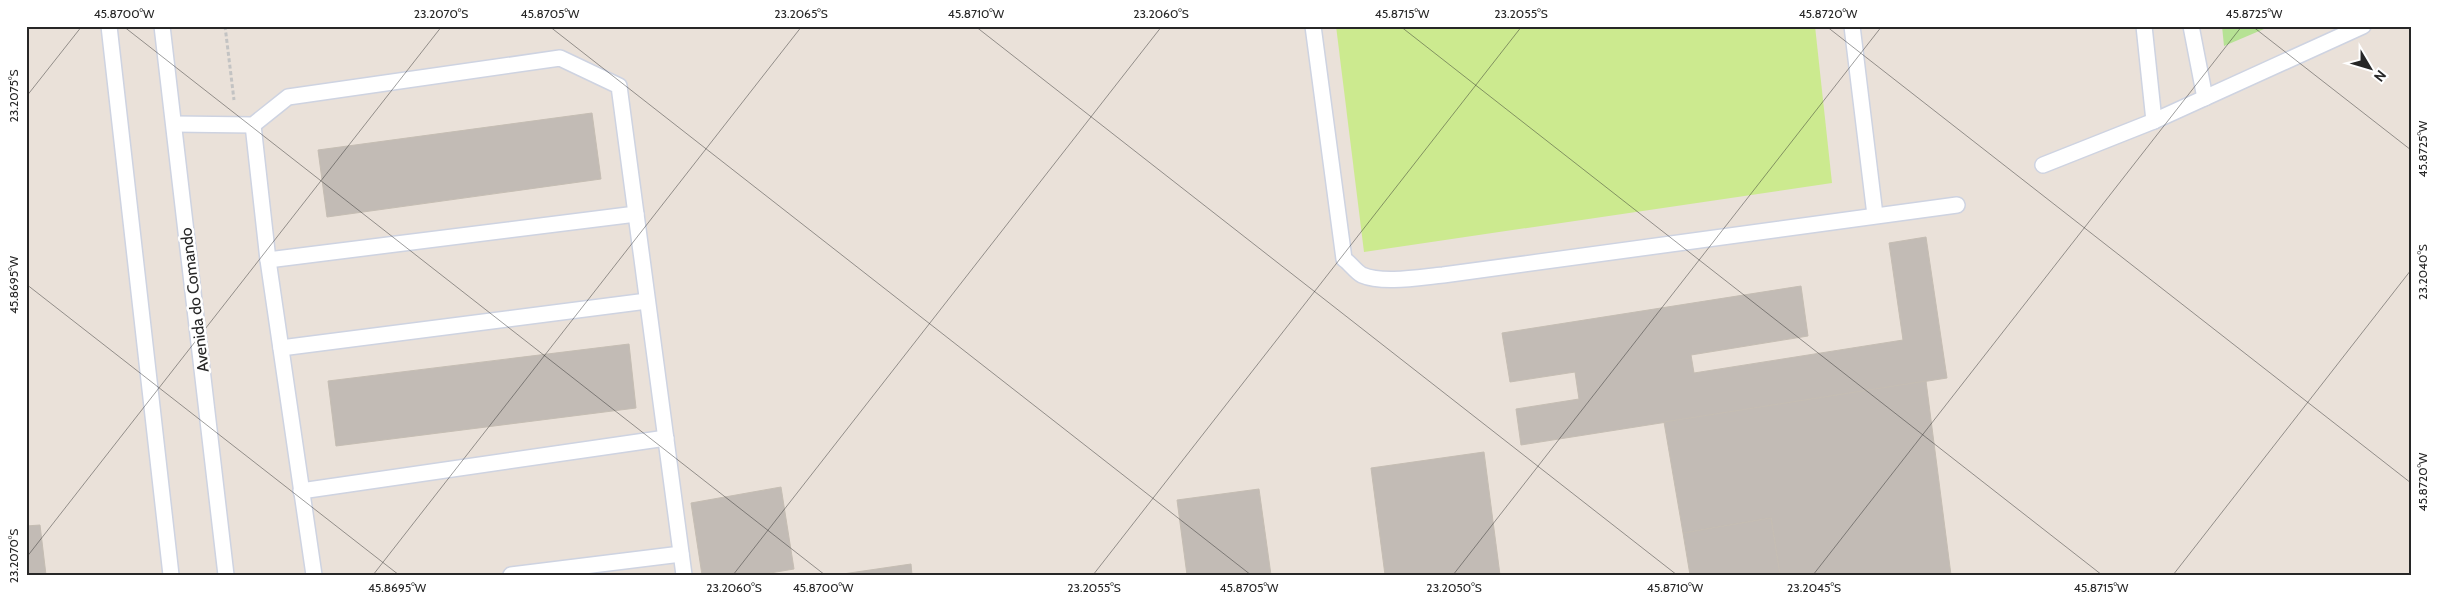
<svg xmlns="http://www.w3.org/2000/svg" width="2437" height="601" font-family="Cabin,sans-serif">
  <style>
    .green { fill: #b6e294 }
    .pitch { fill: #ccea8f }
    .building { fill: #c2bbb5; stroke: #c5bdb3 }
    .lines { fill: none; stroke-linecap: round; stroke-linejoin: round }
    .service-casing { stroke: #ced3e1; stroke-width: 18 }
    .path { stroke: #c3c3c3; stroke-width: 3; stroke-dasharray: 4 2.5; stroke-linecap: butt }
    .service { stroke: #fff; stroke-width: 15 }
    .ticks { fill: none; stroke: #272727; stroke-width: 1; stroke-opacity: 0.45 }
    .labels { text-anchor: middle; stroke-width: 5; stroke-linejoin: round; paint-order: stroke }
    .street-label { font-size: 16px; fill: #272727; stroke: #fff }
    .neatline { fill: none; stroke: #272727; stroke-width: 2 }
    .ticks-label { font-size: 12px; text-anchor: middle; fill: #272727 }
  </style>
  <rect width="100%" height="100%" fill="#eae1d9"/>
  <path class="green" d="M2222,26H2271L2224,46Z"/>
  <path class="pitch" d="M1336,26H1815L1832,183L1364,252Z"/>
  <g class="building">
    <path d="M592,113L601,179L327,217L318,150Z"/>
    <path d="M1926,237L1947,378L1521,445L1516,409L1579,399L1575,372L1510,382L1502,333L1801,286L1808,336L1691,355L1694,373L1903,340L1889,243Z"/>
    <path d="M629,344L636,408L336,446L328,381Z"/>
    <path d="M1926,381L1951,575H1780L1771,518L1683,533L1664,422Z"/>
    <path d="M1484,452L1500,575H1385L1371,468Z"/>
    <path d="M781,487L794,569L758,575H702L691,503Z"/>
    <path d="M1259,489L1271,575H1187L1177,500Z"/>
    <path d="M1771,518L1780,575H1690L1683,533Z"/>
    <path d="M40,525L46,575H26V526Z"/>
    <path d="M911,564L912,575H836Z"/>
  </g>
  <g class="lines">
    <g class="service-casing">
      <g id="service">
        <path d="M109,26L171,575"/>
        <path d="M162,26L226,575"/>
        <path d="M1313,26L1344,259C1350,263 1356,272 1362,275C1383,284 1421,277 1443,275L1957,205"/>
        <path d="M1852,26L1875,215"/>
        <path d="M2144,26L2154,121"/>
        <path d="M2191,26L2205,98"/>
        <path d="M174,124L253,125L288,97L560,58L619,86L684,575"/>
        <path d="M253,125L268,260L314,575"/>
        <path d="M2043,165L2154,121L2363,26"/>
        <path d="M268,260L636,214"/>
        <path d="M281,348L647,301"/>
        <path d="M301,491L666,438"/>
        <path d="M511,575L681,554"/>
      </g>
    </g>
    <path class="path" d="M225,26L234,100"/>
    <use href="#service" class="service"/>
  </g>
  <path class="ticks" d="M123,26L825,575M549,26L1251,575M975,26L1677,575M1400,26L2102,575M1826,26L2411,483M2252,26L2411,150M26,97L82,26M26,284L399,575M26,558L442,26M373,575L802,26M733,575L1162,26M1093,575L1522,26M1453,575L1882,26M1813,575L2242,26M2173,575L2411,270"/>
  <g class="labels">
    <g class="street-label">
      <text transform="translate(194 300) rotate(-97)" y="6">Avenida do Comando</text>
    </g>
  </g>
  <rect width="2437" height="601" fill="none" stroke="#ffffff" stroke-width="55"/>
  <g transform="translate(2370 68) rotate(128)" stroke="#ffffff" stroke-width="4" paint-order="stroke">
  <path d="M0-4L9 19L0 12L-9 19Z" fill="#272727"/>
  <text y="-8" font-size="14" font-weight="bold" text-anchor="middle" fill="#272727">N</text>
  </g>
  <rect x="28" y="28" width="2382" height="546" class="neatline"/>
  <g class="ticks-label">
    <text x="124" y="18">45.8700°W</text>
    <text x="441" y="18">23.2070°S</text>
    <text x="550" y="18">45.8705°W</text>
    <text x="801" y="18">23.2065°S</text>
    <text x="976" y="18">45.8710°W</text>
    <text x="1161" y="18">23.2060°S</text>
    <text x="1402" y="18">45.8715°W</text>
    <text x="1521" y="18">23.2055°S</text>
    <text x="1828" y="18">45.8720°W</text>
    <text x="2254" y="18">45.8725°W</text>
    <text transform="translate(14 96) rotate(-90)" y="4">23.2075°S</text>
    <text transform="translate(2423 149) rotate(-90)" y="4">45.8725°W</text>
    <text transform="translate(2423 272) rotate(-90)" y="4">23.2040°S</text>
    <text transform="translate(14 285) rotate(-90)" y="4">45.8695°W</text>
    <text transform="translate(2423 482) rotate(-90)" y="4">45.8720°W</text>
    <text transform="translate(14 556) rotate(-90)" y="4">23.2070°S</text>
    <text x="397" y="592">45.8695°W</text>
    <text x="734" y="592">23.2060°S</text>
    <text x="823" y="592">45.8700°W</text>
    <text x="1094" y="592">23.2055°S</text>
    <text x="1249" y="592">45.8705°W</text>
    <text x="1454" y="592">23.2050°S</text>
    <text x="1675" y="592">45.8710°W</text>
    <text x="1814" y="592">23.2045°S</text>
    <text x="2101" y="592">45.8715°W</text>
  </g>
</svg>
